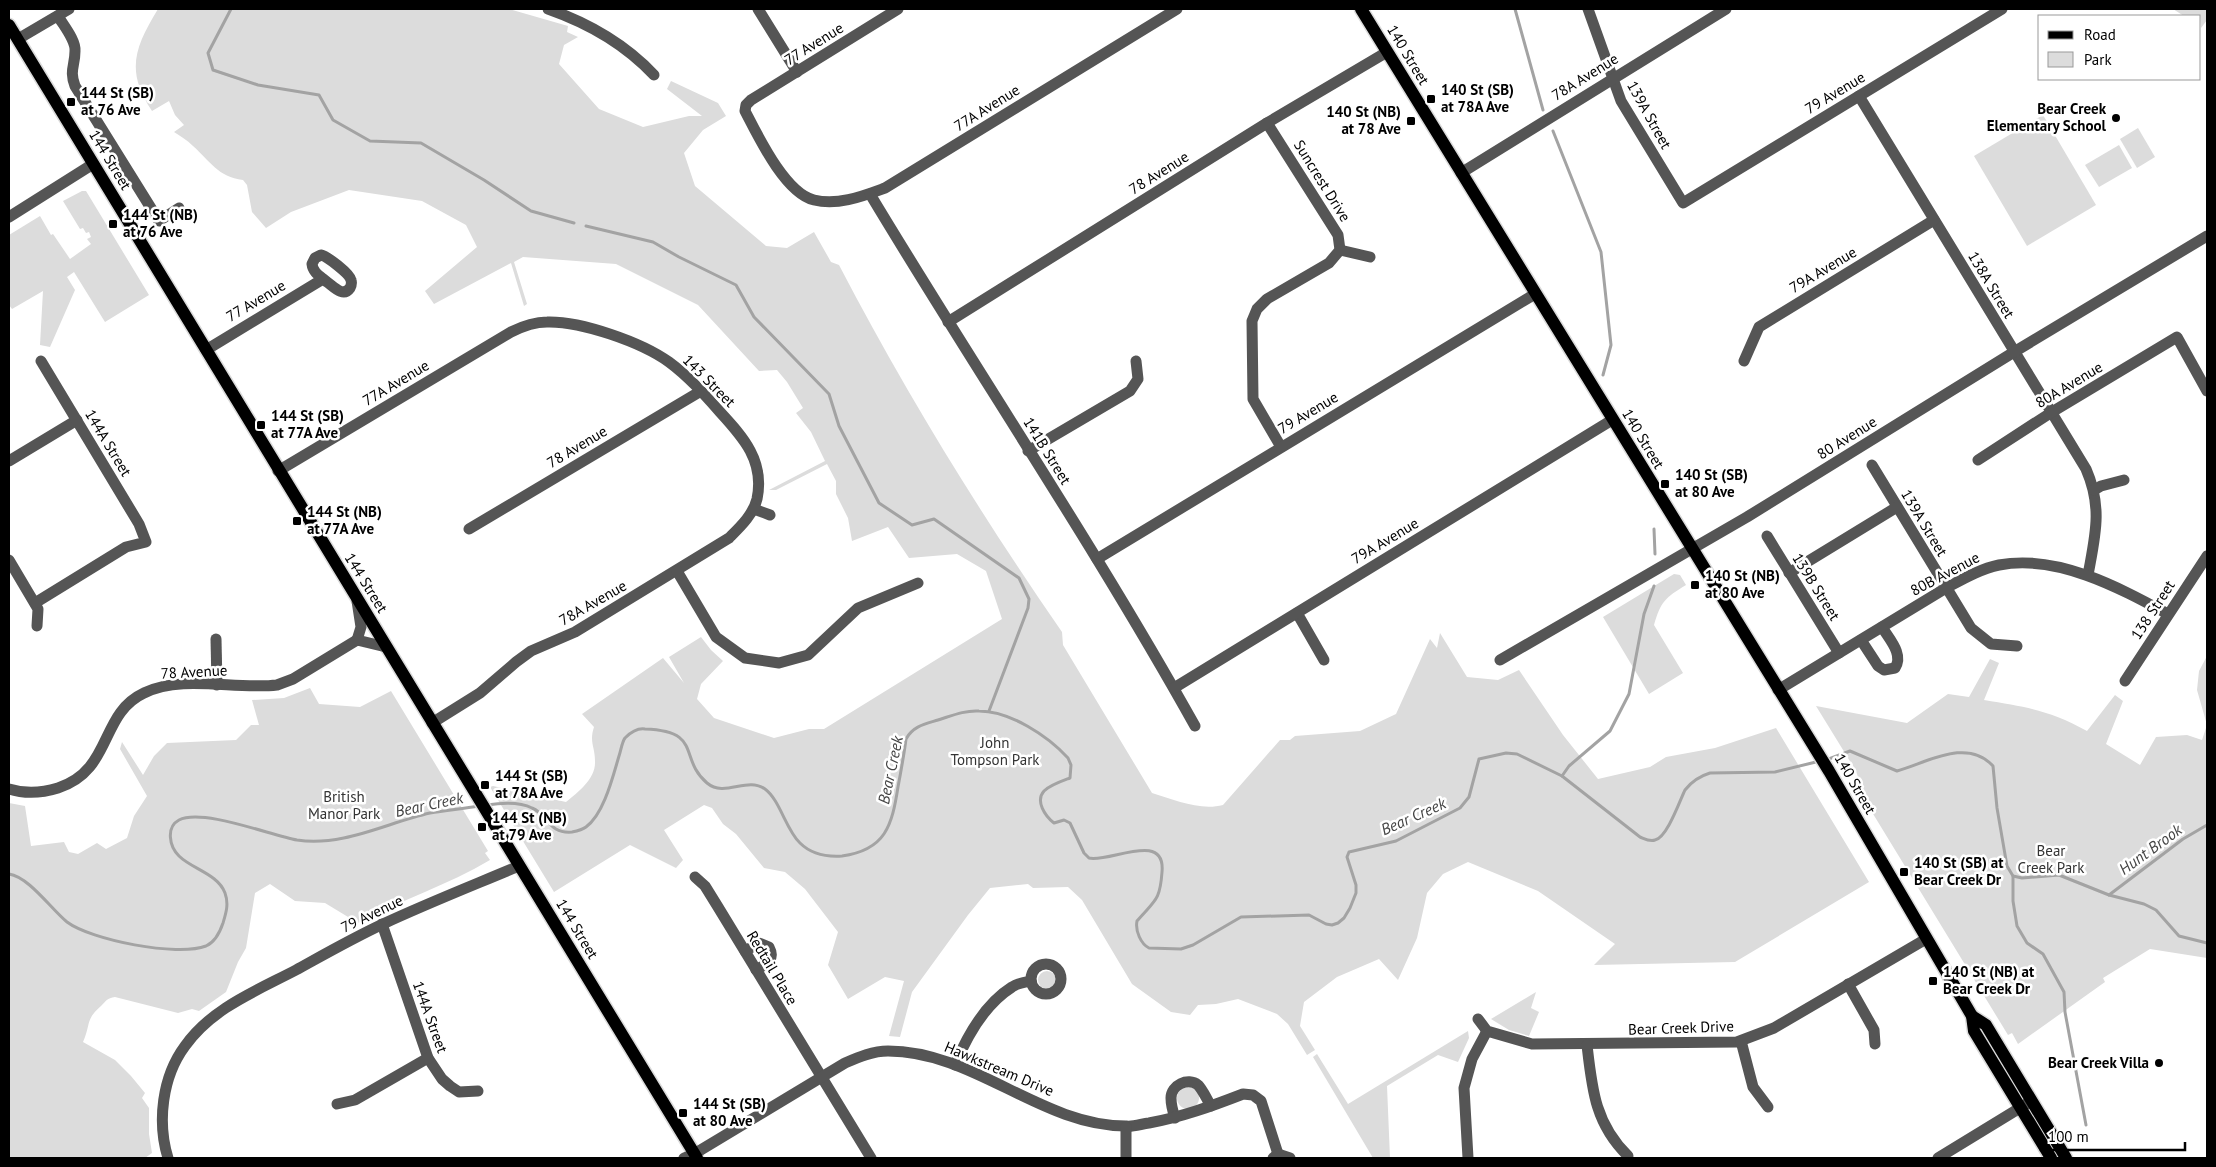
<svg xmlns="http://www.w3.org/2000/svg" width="2216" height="1167" font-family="'PT Sans',sans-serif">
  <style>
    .green { fill: #dcdcdc }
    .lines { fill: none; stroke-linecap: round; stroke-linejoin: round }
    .stream { stroke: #a3a3a3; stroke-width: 3 }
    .major-casing { stroke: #dbdbdb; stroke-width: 15 }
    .minor { stroke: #555; stroke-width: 11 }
    .major { stroke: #000; stroke-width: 12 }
    .poi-dot { fill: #000; stroke: #fff; stroke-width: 2 }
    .labels { text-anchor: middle; stroke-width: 5; stroke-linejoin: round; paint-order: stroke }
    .street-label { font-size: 15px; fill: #000; stroke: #fff }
    .poi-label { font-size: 15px; font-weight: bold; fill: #000; stroke: #fff; text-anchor: start }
    .park-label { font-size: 15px; fill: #333; stroke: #fff }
    .water-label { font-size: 16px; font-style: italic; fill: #444; stroke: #fff }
  </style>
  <rect width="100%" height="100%" fill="#fff"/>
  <g class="green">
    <path d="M158,9H509L568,26L567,32L578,37L564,45L559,64L599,109L643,127L689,116H702L667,89L671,81L718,103L726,116L703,130L684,153L695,186L766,246L787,248L814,232L831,262L839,265C905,392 981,515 1062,632L1063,645L1152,793C1175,800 1200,811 1223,805L1280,740H1290L1295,736L1360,731L1396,714L1430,639L1437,648L1440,633L1467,677L1498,680L1519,670L1563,735L1598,779L1650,767L1666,757L1715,748L1776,728L1869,882L1735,962L1594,965L1615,944L1538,891L1468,862L1443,874L1427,893L1417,938L1398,980L1379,959L1337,977L1304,1002L1300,1026L1315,1050L1307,1055L1288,1024L1277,1014L1238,999L1216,1004L1198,1005L1190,1015L1171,1012L1132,984L1082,900L1068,887L1033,888L1028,884L990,888L968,915L912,992L900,1037L889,1036L904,981L885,977L848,999L828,965L838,932L805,889L785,872L764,868L736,834L723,824L712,808L704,805L664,830L683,860L676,868L630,845L554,892L490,787L493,786L566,802C578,792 596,779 595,761C595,747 589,742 594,727L582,714L663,658L684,683L669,657L701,637L711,650L723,661L701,684L697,699L714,718L774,738L809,729H824L1002,619L986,571L957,554L909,558L888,527L852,541L848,518L836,494V481L827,464L776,490H769L825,461L811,432L796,413L803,408L787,382L777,370L759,371L698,305L616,264L523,257L514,262L527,304L524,306L511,263L434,304L425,291L477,247L466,225L422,201L349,190L291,212L266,228L252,212L247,185L243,180C218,177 210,161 193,146C187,140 180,136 174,132L184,125L175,115L169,101L152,111C125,71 135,47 158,9Z"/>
    <path d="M2173,9H2207V20L2201,28L2200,16H2184Z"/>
    <path d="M2043,115L2096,205L2027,246L1974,156Z"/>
    <path d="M2138,128L2155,157L2137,168L2120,139Z"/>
    <path d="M2119,145L2132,168L2099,187L2085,165Z"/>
    <path d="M82,191H86L149,295L105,322L74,272L67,277L75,290L50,347L40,345L43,291L12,309L9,305V235L40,216L51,235L53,234L70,259L91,244L87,239L91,237L89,232L86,233L83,228L80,229L63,201Z"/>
    <path d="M1674,574L1680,575L1686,585C1665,598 1661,601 1654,625L1683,673L1649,694L1603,617Z"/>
    <path d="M2207,656V958L2150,949L2103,978L2105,982L2018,1044L2012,1033L2008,1035L1867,804L1856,771L1816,706L1907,723L1948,694L1969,697L1990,659L1999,663L1984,700C2026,707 2049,710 2087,731L2115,695L2123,701L2106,744L2140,765L2156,737L2187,735L2202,740L2207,725L2197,690L2199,671Z"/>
    <path d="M310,688L319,704L360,707L391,691L488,851L485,853L490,860C448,885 401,900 358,923L325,903L295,901L270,884L255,893L246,948L238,962L226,992L199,1011L192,1009L178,1013L115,997C107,998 106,1001 101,1006C85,1020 91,1024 83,1042L115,1060L131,1076L145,1093L142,1098L149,1108V1134L152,1153L145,1158H9V803L25,806L31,846L64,842L69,852L78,854L97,843L106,849L127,838L134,816L147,796L120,749L122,742L143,775L154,756L167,743L236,740L251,725H259L252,700L284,698Z"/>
    <circle cx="1047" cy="980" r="9"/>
    <path d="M1536,992L1531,1008L1539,1012L1529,1036L1509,1030L1491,1019Z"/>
    <path d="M1468,1031L1469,1038L1458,1062L1438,1055L1387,1086L1390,1158H1373L1313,1057L1317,1054L1348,1104Z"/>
    <circle cx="1188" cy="1098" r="11"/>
  </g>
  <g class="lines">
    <g class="stream">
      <path d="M231,9L208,53L213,70L258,85L319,95L333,120L370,141L421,143L484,180L531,211L574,223"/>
      <path d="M1515,9L1543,110"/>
      <path d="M1553,131L1601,252L1611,345L1603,375"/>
      <path d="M586,226L653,242L679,257L736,285L754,317L829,394L839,426L879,503L912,525L934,519L1019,578L1029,599L1028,608L989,711"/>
      <path d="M1654,529L1655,554"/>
      <path d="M1826,760L1850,751L1897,771C1926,763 1967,737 1993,766L1997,808L2007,866L2013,876L2022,878L2059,875L2109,895L2144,904L2156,910L2179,936L2207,943"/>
      <path d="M1562,776L1569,766L1610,731L1629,694L1644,614L1654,586"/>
      <path d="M487,805C500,803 520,802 532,808C549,815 548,834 572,832C577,831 582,830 586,827C604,814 613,776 619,756C621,750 622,742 625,738C630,733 638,728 645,729C703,731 678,758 707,783C725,798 747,776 765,789C780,800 786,830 800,843C811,854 827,857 842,856C886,850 892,825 898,787C901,771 904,755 906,739C913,726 925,724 938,720C951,716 965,710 979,711C1010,711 1048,736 1068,758L1071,765L1070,778C1062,781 1050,785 1044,791C1035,801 1045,816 1054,823L1064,820L1070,823L1084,853L1089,858C1109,863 1166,830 1162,872C1160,901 1155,900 1137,921C1135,931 1141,944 1149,948L1181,949L1193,945L1241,917L1309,915L1326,924L1332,925L1338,923L1344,918L1350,908L1356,893V885L1347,857L1349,852L1396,841L1460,808L1469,797L1479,759L1506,753L1517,754L1562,776L1640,837C1645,839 1650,842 1655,840C1667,838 1680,800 1685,790C1692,781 1700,776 1710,773L1775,772L1820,761"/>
      <path d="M9,874C29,877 51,909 67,922C91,940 177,957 206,946C215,942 220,932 223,923C226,913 229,904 225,893C218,874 192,869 179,856C169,846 166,827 179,820C202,808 270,835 297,840C343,847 386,823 430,813C446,810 462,809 479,806"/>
      <path d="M2013,876V901L2017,926L2027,943L2043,954L2064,992L2065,1012L2086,1125"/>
      <path d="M2109,895L2183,839L2207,825"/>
    </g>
    <g class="major-casing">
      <g id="major">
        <path d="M1361,9L1829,771L1972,1016L1974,1031L2051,1158"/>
        <path d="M9,25L697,1158"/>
        <path d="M1972,1016L1986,1025L2066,1158"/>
      </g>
    </g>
    <g class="minor">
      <path d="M548,9C588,23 625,44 654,75"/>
      <path d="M758,9L797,72"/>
      <path d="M898,9L751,100L746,105L745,111C758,136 785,193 814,200C838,206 863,196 885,188L1177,9"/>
      <path d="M1588,9L1621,101L1683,203L2002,9"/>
      <path d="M58,16C63,25 76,40 75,51C75,66 69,70 75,86L159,221L179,208"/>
      <path d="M18,39L69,9"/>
      <path d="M1859,96L2086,469C2103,508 2095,536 2088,575"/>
      <path d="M1267,123L1338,235L1340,250L1329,263L1267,299L1257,309L1252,321L1253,399L1281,447"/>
      <path d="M1461,173L1726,9"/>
      <path d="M870,194C977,372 1094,545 1195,726"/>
      <path d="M9,217L93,164"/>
      <path d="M1340,250L1370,257"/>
      <path d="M321,255C327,256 350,274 351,280C352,283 351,286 350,288C343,298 333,286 327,282C320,276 313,273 312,264L315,258Z"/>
      <path d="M948,322L1267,123L1387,52"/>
      <path d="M206,350L323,279"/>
      <path d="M1744,361L1759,327L1934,220"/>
      <path d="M1028,451L1130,391L1138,379L1136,361"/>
      <path d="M1978,460L2052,412L2177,337L2207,391"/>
      <path d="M9,461L77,420"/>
      <path d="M1872,465L1971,628L1991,644L2017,646"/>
      <path d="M278,471L511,332C523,326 534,322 547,322C581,321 641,342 669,362C688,376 704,394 720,412C743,437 765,461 757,499C753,515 740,527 729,538L575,632L531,651L516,662L480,693L432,723"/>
      <path d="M2094,490L2101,486L2124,480"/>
      <path d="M754,509L770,515"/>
      <path d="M469,529L701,391"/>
      <path d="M1767,536L1839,653"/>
      <path d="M1097,559L1535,294"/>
      <path d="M9,560L38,609L37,626"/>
      <path d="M677,571L716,637L745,658L779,663L808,655L858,608L918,583"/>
      <path d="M1789,573L1897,507"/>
      <path d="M357,601L361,627L357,640"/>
      <path d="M35,603L126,547L146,542L139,524L41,361"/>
      <path d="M1297,613L1324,660"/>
      <path d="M216,639L217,685"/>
      <path d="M1861,640L1878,666L1884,670L1895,668C1904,654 1889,639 1882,627"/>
      <path d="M1500,660L1747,517L2014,352L2207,236"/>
      <path d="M2125,681L2207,556"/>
      <path d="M1174,688L1612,420"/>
      <path d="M1778,690L1946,588C1963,579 1980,569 1999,565C2057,554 2118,587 2168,614"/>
      <path d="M9,789C25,794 42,793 58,788C113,770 99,714 144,693C182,674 235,690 277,685L293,679L357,640L386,647"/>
      <path d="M695,877L705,886L718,907L871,1158"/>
      <path d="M382,924L428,1058L442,1079L450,1086L459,1092L478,1091"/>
      <path d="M745,951L759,943L769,947C776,960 766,964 756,970"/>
      <circle cx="1046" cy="979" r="15"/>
      <path d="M1848,984L1874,1030L1875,1044"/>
      <path d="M1478,1019L1487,1031L1532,1044L1737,1042L1774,1028L1926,939"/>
      <path d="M1741,1041L1753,1087L1768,1107"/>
      <path d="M1587,1045C1592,1089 1595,1124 1628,1156"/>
      <path d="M955,1065C967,1036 985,1004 1012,987C1018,983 1025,982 1031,981"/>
      <path d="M337,1104L355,1100L428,1058"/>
      <path d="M1175,1118C1173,1112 1171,1105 1171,1098C1171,1085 1188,1077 1198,1085C1203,1090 1207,1100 1211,1106"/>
      <path d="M168,1158C157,1122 162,1077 185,1046C212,1008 256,991 296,970C325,954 353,938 383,924C428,903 474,885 519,866"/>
      <path d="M684,1158L694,1154L845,1063C859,1057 873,1051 888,1051C974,1051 1041,1126 1126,1126C1133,1127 1141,1124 1149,1123C1182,1117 1212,1106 1243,1094L1253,1095L1261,1101L1278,1154"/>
      <path d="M1126,1158V1127"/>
      <path d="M1273,1158L1278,1154L1290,1158"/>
      <path d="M1468,1158L1464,1088L1472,1059L1487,1031"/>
      <path d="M1938,1158L2028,1103"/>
    </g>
    <use href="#major" class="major"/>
  </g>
  <g class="poi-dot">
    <rect x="1426" y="94" width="10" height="10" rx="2.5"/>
    <rect x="66" y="97" width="10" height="10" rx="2.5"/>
    <circle cx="2116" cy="118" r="5"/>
    <rect x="1406" y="116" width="10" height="10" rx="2.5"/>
    <rect x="108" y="219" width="10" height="10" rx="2.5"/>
    <rect x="256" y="420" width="10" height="10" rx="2.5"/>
    <rect x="1660" y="479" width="10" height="10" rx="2.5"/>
    <rect x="292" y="516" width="10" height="10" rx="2.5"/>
    <rect x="1690" y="580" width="10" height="10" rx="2.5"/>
    <rect x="480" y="780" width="10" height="10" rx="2.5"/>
    <rect x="477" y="822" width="10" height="10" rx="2.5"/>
    <rect x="1899" y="867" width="10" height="10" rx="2.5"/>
    <rect x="1928" y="976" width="10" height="10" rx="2.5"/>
    <circle cx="2159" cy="1063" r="5"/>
    <rect x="678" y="1108" width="10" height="10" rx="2.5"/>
  </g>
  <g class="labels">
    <g class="street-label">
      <text transform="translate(814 44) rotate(-32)" y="5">77 Avenue</text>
      <text transform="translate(1408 55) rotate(59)" y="5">140 Street</text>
      <text transform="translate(1585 77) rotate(-32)" y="5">78A Avenue</text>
      <text transform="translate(1835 93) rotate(-31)" y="5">79 Avenue</text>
      <text transform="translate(987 108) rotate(-32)" y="5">77A Avenue</text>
      <text transform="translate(1649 115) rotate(61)" y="5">139A Street</text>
      <text transform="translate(110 160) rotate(59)" y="5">144 Street</text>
      <text transform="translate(1159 173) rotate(-32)" y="5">78 Avenue</text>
      <text transform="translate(1322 181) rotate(58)" y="5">Suncrest Drive</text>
      <text transform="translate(1823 270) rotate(-31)" y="5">79A Avenue</text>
      <text transform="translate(1991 285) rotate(59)" y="5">138A Street</text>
      <text transform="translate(256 301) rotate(-31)" y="5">77 Avenue</text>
      <text transform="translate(709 381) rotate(45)" y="5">143 Street</text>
      <text transform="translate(396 383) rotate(-31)" y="5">77A Avenue</text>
      <text transform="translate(2069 385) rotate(-31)" y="5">80A Avenue</text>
      <text transform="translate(1308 413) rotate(-31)" y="5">79 Avenue</text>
      <text transform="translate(1847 438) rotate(-32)" y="5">80 Avenue</text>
      <text transform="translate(1643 439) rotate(59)" y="5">140 Street</text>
      <text transform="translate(108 443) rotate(59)" y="5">144A Street</text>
      <text transform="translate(577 447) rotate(-31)" y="5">78 Avenue</text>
      <text transform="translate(1047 451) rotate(58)" y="5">141B Street</text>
      <text transform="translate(1924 523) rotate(59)" y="5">139A Street</text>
      <text transform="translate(1385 541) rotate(-31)" y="5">79A Avenue</text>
      <text transform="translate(1945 574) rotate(-28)" y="5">80B Avenue</text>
      <text transform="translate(366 583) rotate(58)" y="5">144 Street</text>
      <text transform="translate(1816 587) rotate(58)" y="5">139B Street</text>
      <text transform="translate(593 603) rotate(-30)" y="5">78A Avenue</text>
      <text transform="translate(2153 610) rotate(-57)" y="5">138 Street</text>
      <text transform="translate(194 672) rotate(-3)" y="5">78 Avenue</text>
      <text transform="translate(1855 784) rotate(60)" y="5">140 Street</text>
      <text transform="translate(372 914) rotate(-26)" y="5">79 Avenue</text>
      <text transform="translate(577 929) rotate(59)" y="5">144 Street</text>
      <text transform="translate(772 968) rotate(59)" y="5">Redtail Place</text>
      <text transform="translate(430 1017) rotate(70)" y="5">144A Street</text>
      <text transform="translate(1681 1028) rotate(-2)" y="5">Bear Creek Drive</text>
      <text transform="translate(999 1069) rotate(23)" y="5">Hawkstream Drive</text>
    </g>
    <g class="poi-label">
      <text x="1441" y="95">140 St (SB)<tspan x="1441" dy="17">at 78A Ave</tspan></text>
      <text x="81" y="98">144 St (SB)<tspan x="81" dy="17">at 76 Ave</tspan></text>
      <text x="2106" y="114" text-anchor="end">Bear Creek<tspan x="2106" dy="17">Elementary School</tspan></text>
      <text x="1401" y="117" text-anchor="end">140 St (NB)<tspan x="1401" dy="17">at 78 Ave</tspan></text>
      <text x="123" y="220">144 St (NB)<tspan x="123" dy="17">at 76 Ave</tspan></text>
      <text x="271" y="421">144 St (SB)<tspan x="271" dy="17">at 77A Ave</tspan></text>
      <text x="1675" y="480">140 St (SB)<tspan x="1675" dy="17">at 80 Ave</tspan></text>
      <text x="307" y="517">144 St (NB)<tspan x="307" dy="17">at 77A Ave</tspan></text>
      <text x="1705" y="581">140 St (NB)<tspan x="1705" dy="17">at 80 Ave</tspan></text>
      <text x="495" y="781">144 St (SB)<tspan x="495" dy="17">at 78A Ave</tspan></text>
      <text x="492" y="823">144 St (NB)<tspan x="492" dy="17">at 79 Ave</tspan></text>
      <text x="1914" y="868">140 St (SB) at<tspan x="1914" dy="17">Bear Creek Dr</tspan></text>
      <text x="1943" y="977">140 St (NB) at<tspan x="1943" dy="17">Bear Creek Dr</tspan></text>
      <text x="2149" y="1068" text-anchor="end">Bear Creek Villa</text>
      <text x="693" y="1109">144 St (SB)<tspan x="693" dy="17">at 80 Ave</tspan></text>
    </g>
    <g class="park-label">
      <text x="995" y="748">John<tspan x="995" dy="17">Tompson Park</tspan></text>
      <text x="344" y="802">British<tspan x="344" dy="17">Manor Park</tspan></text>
      <text x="2051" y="856">Bear<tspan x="2051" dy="17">Creek Park</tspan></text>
    </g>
    <g class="water-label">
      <text transform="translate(890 770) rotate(-78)" y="6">Bear Creek</text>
      <text transform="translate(429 804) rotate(-12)" y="6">Bear Creek</text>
      <text transform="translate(1413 816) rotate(-24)" y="6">Bear Creek</text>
      <text transform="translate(2150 849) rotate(-36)" y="6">Hunt Brook</text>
    </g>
  </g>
  <rect width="2216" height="1167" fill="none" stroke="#000000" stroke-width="20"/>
  <rect x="2038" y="15" width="162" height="65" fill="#ffffff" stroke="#999999"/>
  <rect x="2048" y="31" width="25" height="8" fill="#000000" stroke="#999999"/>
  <text x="2084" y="40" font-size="15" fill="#000000">Road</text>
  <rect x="2048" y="52" width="25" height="15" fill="#dcdcdc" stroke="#999999"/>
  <text x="2084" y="65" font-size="15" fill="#000000">Park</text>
  <path d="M2041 1142v8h144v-8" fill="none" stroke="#000000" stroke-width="2.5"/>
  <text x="2048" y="1142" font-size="15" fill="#000000" stroke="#ffffff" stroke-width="4" paint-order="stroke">100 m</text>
</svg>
